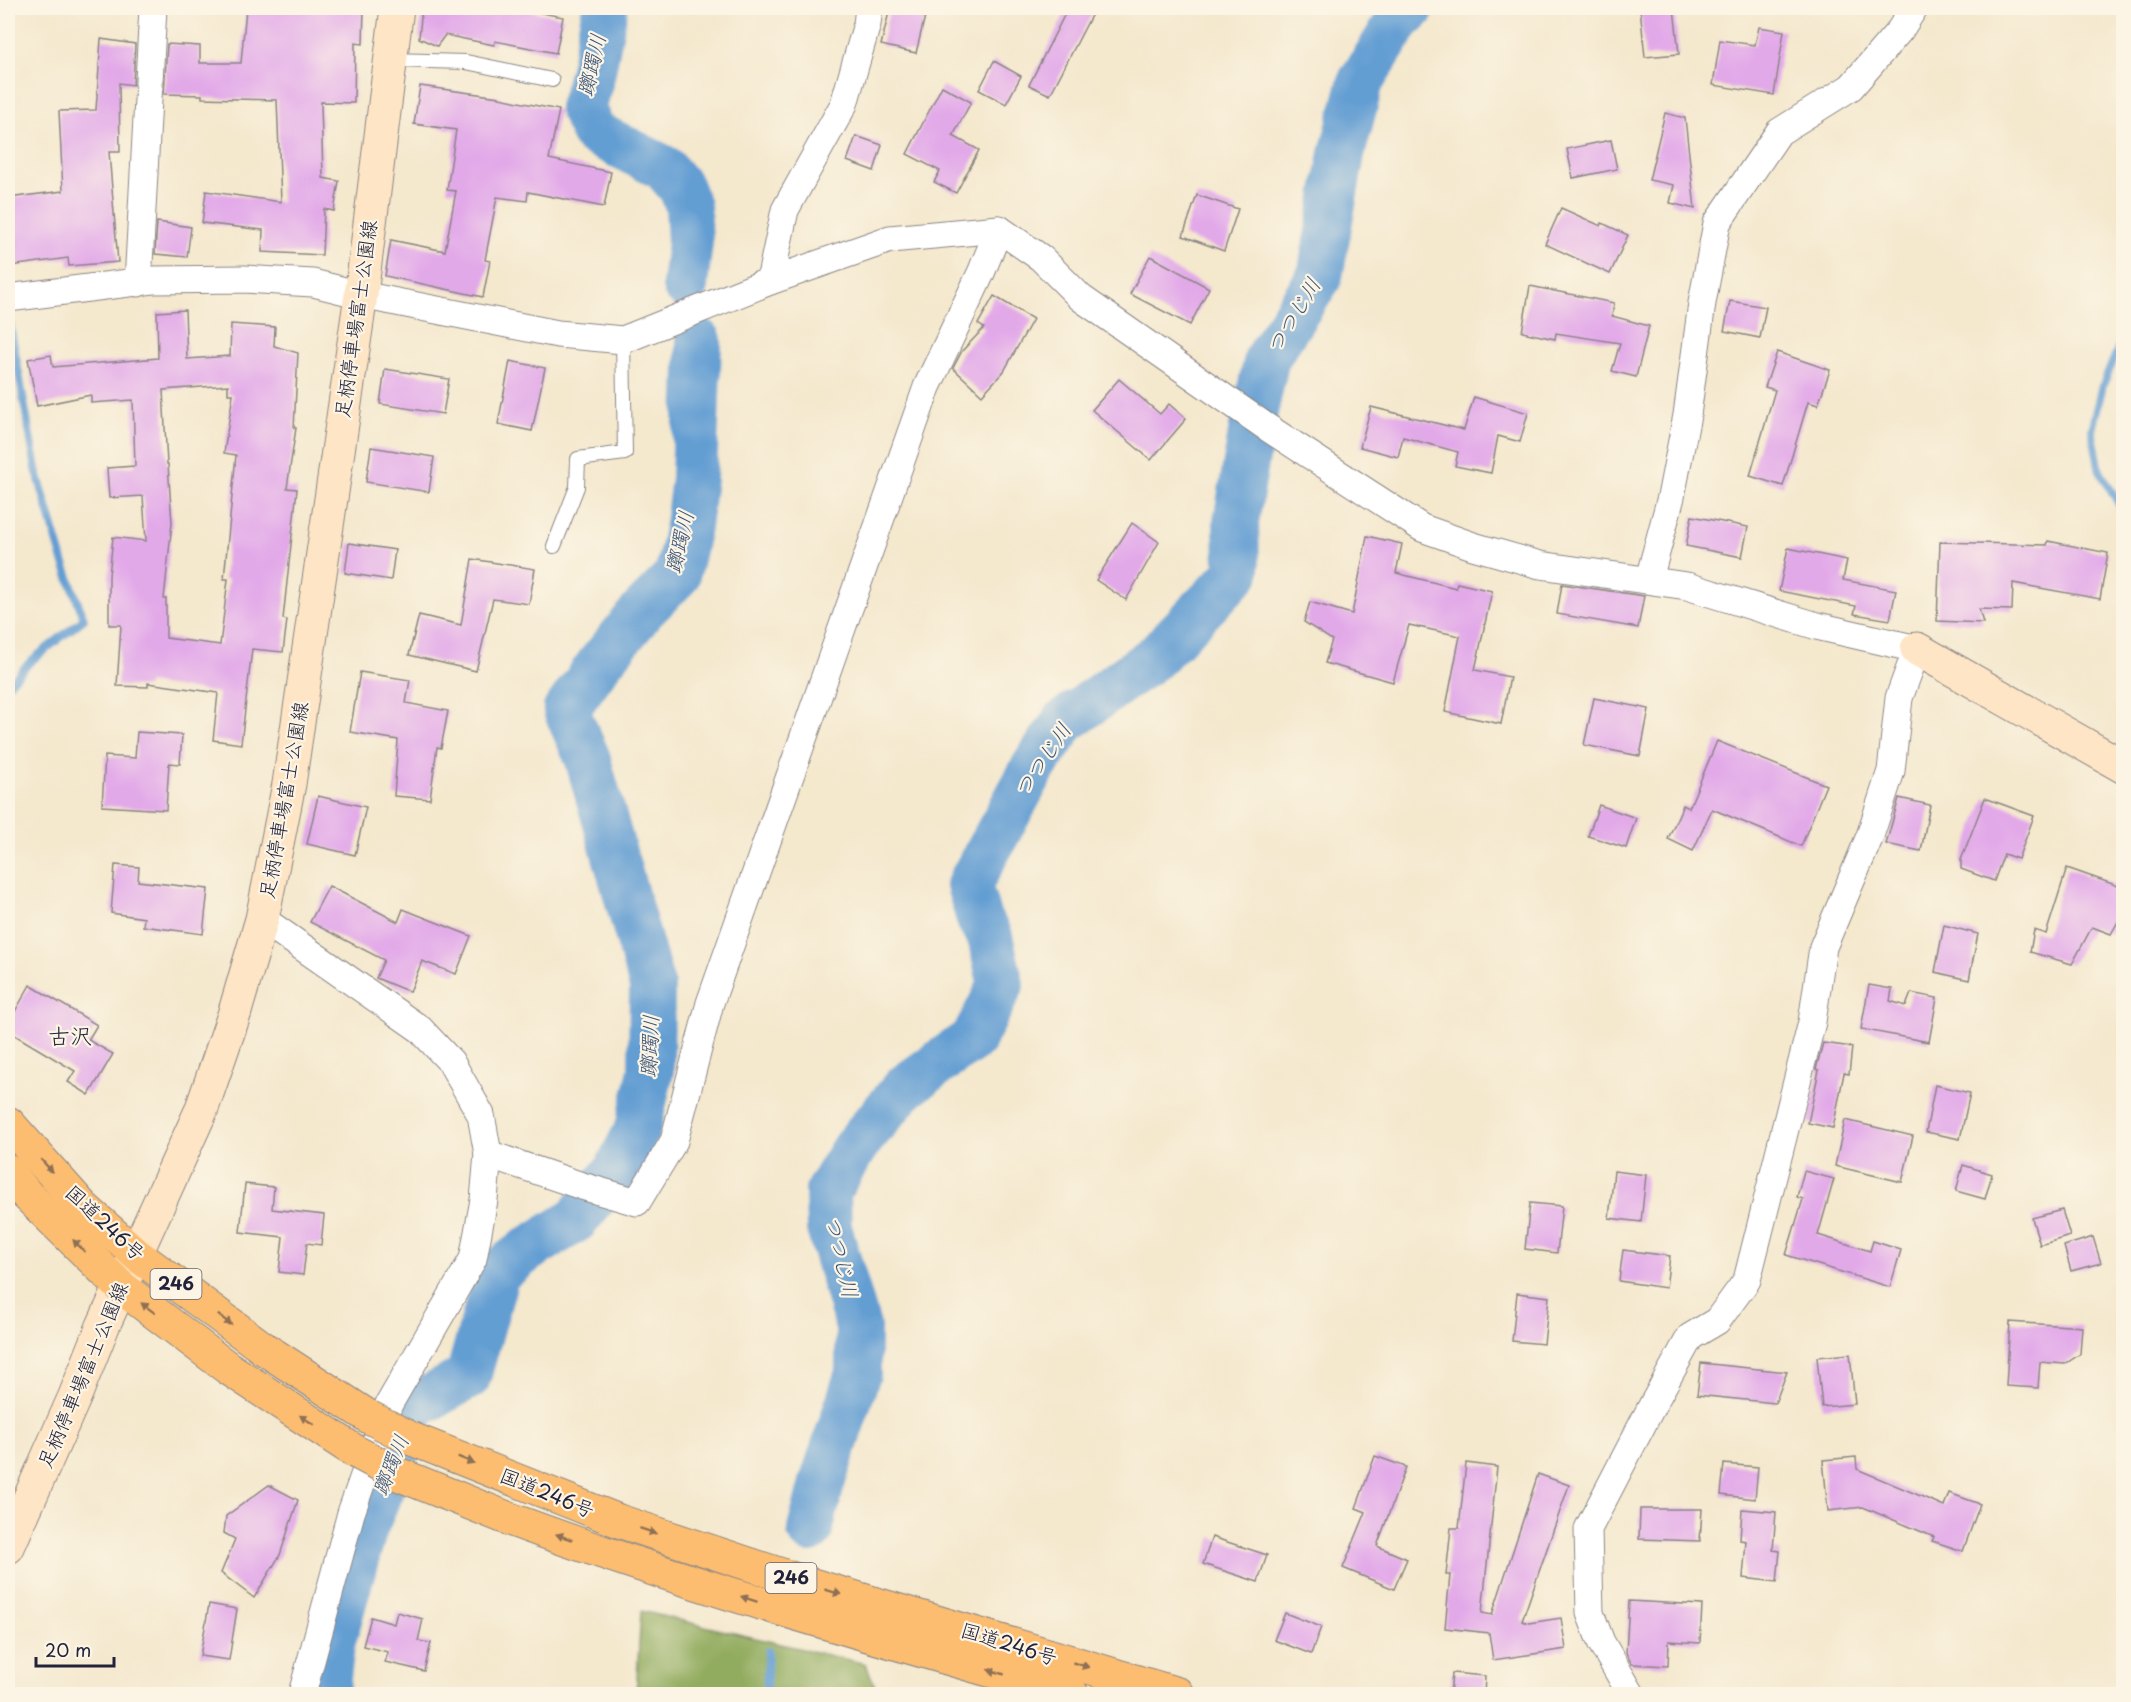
<svg xmlns="http://www.w3.org/2000/svg" width="2131" height="1702" font-family="'Playpen Sans','Klee One',sans-serif">
  <style>
    .forest { fill: #92ac5e; stroke: #5a674c; stroke-width: 1.5 }
    .lines { fill: none; stroke-linecap: round; stroke-linejoin: round }
    .stream { stroke: #649ed3; stroke-width: 8 }
    .river { stroke: #649ed3; stroke-width: 46 }
    .building { fill: #e2a9e9; fill-rule: evenodd }
    .lane-casing { stroke: #8b8584; stroke-width: 16 }
    .street-casing { stroke: #8b8584; stroke-width: 29 }
    .secondary-casing { stroke: #8b8584; stroke-width: 35 }
    .highway-casing { stroke: #8b8584; stroke-width: 35 }
    .lane { stroke: #fff; stroke-width: 14 }
    .street { stroke: #fff; stroke-width: 27 }
    .secondary { stroke: #fee5c5; stroke-width: 33 }
    .highway { stroke: #fcbd6f; stroke-width: 33 }
    .highway-bridge-casing { stroke: #8b8584; stroke-width: 35; stroke-linecap: butt }
    .highway-bridge { stroke: #fcbd6f; stroke-width: 33 }
    .oneway { fill: #8f7055 }
    .labels { text-anchor: middle; stroke-width: 4.5; stroke-linejoin: round; paint-order: stroke }
    .shield { fill: #fcf5e5; stroke: #63616e; stroke-width: 1.5 }
    .shield-label { font-size: 18px; font-weight: bold; fill: #22223b }
    .street-label { font-size: 20px; fill: #22223b; stroke: #fcf5e5 }
    .water-label { font-size: 21px; font-style: italic; fill: #3c5478; stroke: #fcf5e5 }
    .quarter-label { font-size: 22px; fill: #22223b; stroke: #fcf5e5 }
  </style>
  <rect width="100%" height="100%" fill="#fcf5e5"/>
  <filter id="ink" filterUnits="userSpaceOnUse"><feTurbulence type="fractalNoise" baseFrequency=".0167" numOctaves="2"/><feDisplacementMap in="SourceGraphic" scale="12" xChannelSelector="R" yChannelSelector="G"/><feConvolveMatrix kernelMatrix="1 2 1 2 8 2 1 2 1" color-interpolation-filters="sRGB"/></filter>
  <filter id="wash" filterUnits="userSpaceOnUse"><feTurbulence type="fractalNoise" baseFrequency=".008" numOctaves="4" result="noise"/><feDisplacementMap in="SourceGraphic" scale="24" xChannelSelector="R" yChannelSelector="G"/><feGaussianBlur stdDeviation="1.35" result="paint"/><feColorMatrix in="noise" values="0 0 0 0 0 0 0 0 0 0 0 0 0 0 0 0 0 1.4 0 .05"/><feComposite in="paint" operator="in"/></filter>
  <g filter="url(#wash)">
    <rect width="100%" height="100%" fill="#f4e8cd"/>
    <path class="forest" d="M641,1611L866,1664L878,1694H636Z"/>
    <g class="lines">
      <g class="stream">
        <path d="M8,313L36,469L63,561L84,619L31,661L8,685"/>
        <path d="M2124,334L2103,385L2092,430L2100,471L2124,513"/>
        <path d="M766,1694L768,1651"/>
      </g>
      <g class="river">
        <path d="M605,8L592,76L582,108L594,133L664,168L681,188L688,206L690,242L685,285"/>
        <path d="M810,1530L822,1483L858,1373V1327L829,1228L828,1191L856,1145L906,1086L974,1038L1001,985L990,937L979,919L969,885L1035,765L1064,722L1155,657L1237,573L1236,522L1253,421L1267,358L1320,276L1342,154L1361,81L1399,20L1412,8"/>
        <path d="M326,1694L332,1644L365,1528L415,1406L468,1377L497,1273L527,1250L576,1220L616,1171L638,1128L651,1071L652,986L587,757L566,710L599,664L643,610L677,576L688,526L694,479L699,341"/>
      </g>
    </g>
    <g id="blocks">
      <g class="building">
        <path d="M246,8H364L363,44L355,43L354,103L321,102L323,178L339,181L334,211L324,209L322,255L262,252L263,230L202,223L206,191L281,202L277,100L202,98V95L164,94L167,44L200,46V63H241Z"/>
        <path d="M422,8H515L563,17L556,53L495,41L494,45L445,35L437,46L419,38Z"/>
        <path d="M890,8H927L916,53L881,45Z"/>
        <path d="M1068,8H1095L1050,95L1029,85Z"/>
        <path d="M1640,8H1674L1679,54L1645,57Z"/>
        <path d="M1759,27L1784,31L1774,95L1713,85L1720,40L1755,45Z"/>
        <path d="M101,39L135,44L133,85L119,83L120,152H109L118,262L69,266L68,258L11,266L8,243V198L63,191L59,111L96,110Z"/>
        <path d="M994,61L1021,76L1006,104L979,90Z"/>
        <path d="M420,86L499,97V98L559,110L549,159L611,172L604,207L528,192L527,201L497,197L485,260L490,261L483,297L385,276L391,240L445,251L456,191L447,190L456,130L414,124Z"/>
        <path d="M942,86L971,102L953,136L979,150L956,193L934,182L940,171L907,154Z"/>
        <path d="M1665,113L1685,118L1695,209L1670,203L1674,185L1649,180Z"/>
        <path d="M856,136L882,145L874,171L847,161Z"/>
        <path d="M1611,140L1617,169L1573,178L1567,149Z"/>
        <path d="M1197,195L1238,209L1224,251L1183,236Z"/>
        <path d="M1561,208L1601,226L1602,223L1628,235L1610,274L1545,244Z"/>
        <path d="M157,222L191,227L187,257L155,254Z"/>
        <path d="M1150,256L1209,288L1190,325L1130,294Z"/>
        <path d="M1530,286L1614,303L1612,316L1649,326L1636,377L1612,371L1620,343L1556,333L1555,339L1522,332Z"/>
        <path d="M994,296L1033,319L1004,371L982,395L953,368L962,351L984,328L978,324Z"/>
        <path d="M1730,301L1766,307L1760,338L1724,331Z"/>
        <path d="M185,310L187,359L230,356L231,324L275,327L274,346L298,353L294,428H296L287,488L297,489L283,619L287,620L283,652L252,649L241,744L213,740L218,693L148,683V687L117,686L121,625H109V576L113,537L146,541L143,496L109,498L107,468L135,466L133,400L91,403V395L37,406L28,359L51,355L53,367L158,358L157,312ZM228,385V394H233L224,453L236,455L224,579H228L220,645L166,638V599H164L172,523L168,464H167L163,390Z"/>
        <path d="M1777,352L1830,370L1818,405L1808,402L1783,486L1750,476L1775,390L1765,387Z"/>
        <path d="M510,361L545,368L532,431L498,424Z"/>
        <path d="M385,369L449,379L443,414L380,404Z"/>
        <path d="M1119,379L1160,414L1169,404L1186,419L1151,460L1092,410Z"/>
        <path d="M1474,397L1528,413L1520,442L1498,436L1491,473L1455,466L1458,452L1403,437L1398,457L1360,447L1371,407L1464,430Z"/>
        <path d="M371,447L434,457L429,492L366,482Z"/>
        <path d="M1692,516L1748,527L1742,557L1686,546Z"/>
        <path d="M1132,523L1159,542L1126,600L1096,580Z"/>
        <path d="M1367,536L1402,544L1396,573L1456,588L1457,583L1492,591L1475,670L1510,677L1501,724L1445,712L1460,636L1409,625L1393,682L1325,663L1332,640L1304,622L1310,602L1352,614Z"/>
        <path d="M2048,541L2108,553L2100,599L2013,583L2012,610L1979,609L1983,623L1937,621L1940,542L2047,545Z"/>
        <path d="M349,543L395,550L391,580L345,573Z"/>
        <path d="M1788,548L1847,560L1843,580L1896,590L1890,620L1854,614L1856,606L1779,591Z"/>
        <path d="M472,559L535,569L529,604L493,599L476,671L409,655L419,615L461,625Z"/>
        <path d="M1562,584L1644,596L1638,628L1557,614Z"/>
        <path d="M360,672L410,680L406,703L448,711L441,748L437,747L430,799L394,796L398,740L350,732Z"/>
        <path d="M1594,698L1649,709L1640,756L1584,745Z"/>
        <path d="M137,732L182,735L180,764L169,763L166,810L102,806L105,756L135,758Z"/>
        <path d="M1717,741L1826,785L1801,846L1712,809L1693,851L1668,839L1683,805L1689,808Z"/>
        <path d="M318,796L366,807L355,855L307,844Z"/>
        <path d="M1899,798L1930,805L1921,851L1886,844Z"/>
        <path d="M1985,798L2034,816L2018,859L2004,854L1994,881L1961,869V860Z"/>
        <path d="M1599,805L1636,818L1626,848L1588,836Z"/>
        <path d="M115,865L139,867L138,881L208,889L203,934L143,926L144,918L111,913Z"/>
        <path d="M2067,868L2124,888V911L2111,934L2092,927L2072,964L2030,952L2034,930L2046,934Z"/>
        <path d="M329,886L398,922L403,909L471,936L456,974L422,961L410,992L376,978L384,960L310,922Z"/>
        <path d="M1944,925L1978,934L1969,980L1935,972Z"/>
        <path d="M30,985L97,1025L88,1040L113,1054L89,1095L68,1082L75,1071L8,1031V1024Z"/>
        <path d="M1869,985L1892,989L1890,1001L1906,1006L1911,993L1937,998L1929,1042L1861,1029Z"/>
        <path d="M1823,1043L1852,1047L1849,1074L1844,1073L1833,1128L1808,1123L1819,1070L1816,1069Z"/>
        <path d="M1935,1085L1970,1093L1960,1139L1926,1132Z"/>
        <path d="M1845,1120L1913,1136L1902,1182L1835,1166Z"/>
        <path d="M1963,1165L1992,1174L1985,1199L1956,1191Z"/>
        <path d="M1614,1171L1646,1175L1641,1222L1609,1218Z"/>
        <path d="M1804,1171L1834,1179L1818,1235L1870,1251L1873,1241L1901,1250L1890,1287L1786,1255L1803,1199L1797,1197Z"/>
        <path d="M245,1184L274,1187L272,1209L324,1215L321,1245L307,1243L303,1275L279,1272L283,1237L240,1232Z"/>
        <path d="M1530,1203L1562,1206L1557,1253L1525,1249Z"/>
        <path d="M2062,1210L2070,1236L2040,1245L2032,1218Z"/>
        <path d="M2093,1237L2101,1263L2071,1271L2064,1246Z"/>
        <path d="M1623,1250L1670,1256L1666,1288L1619,1281Z"/>
        <path d="M1517,1293L1549,1297L1544,1344L1512,1341Z"/>
        <path d="M2010,1322L2082,1327L2080,1354L2065,1364L2040,1362L2038,1388L2006,1386Z"/>
        <path d="M1850,1354L1855,1404L1822,1407L1817,1357Z"/>
        <path d="M1701,1363L1787,1372L1775,1403L1697,1395Z"/>
        <path d="M1375,1456L1406,1467L1377,1546L1407,1559L1394,1589L1343,1568L1366,1512L1356,1508Z"/>
        <path d="M1856,1457L1857,1469L1944,1506L1949,1493L1980,1504L1963,1551L1932,1541L1934,1537L1863,1507L1828,1511L1823,1460Z"/>
        <path d="M1466,1463L1497,1467L1482,1613L1492,1615L1538,1474L1569,1485L1522,1621L1529,1623L1561,1618L1566,1649L1493,1660L1489,1633L1445,1628L1450,1575H1446L1451,1528H1459Z"/>
        <path d="M1724,1464L1758,1467L1755,1499L1721,1495Z"/>
        <path d="M269,1485L298,1500L280,1555L254,1598L221,1573L235,1539L224,1533L226,1516Z"/>
        <path d="M1640,1509H1702L1700,1541L1639,1539Z"/>
        <path d="M1742,1509L1776,1512L1773,1550L1780,1551L1777,1582L1743,1578L1746,1541L1740,1540Z"/>
        <path d="M1212,1537L1267,1555L1258,1582L1203,1564Z"/>
        <path d="M1629,1601L1702,1605L1700,1643L1669,1641L1668,1666L1632,1664L1626,1653Z"/>
        <path d="M209,1604L237,1609L229,1660L200,1656Z"/>
        <path d="M397,1612L423,1619L418,1641L431,1643L424,1671L385,1662L388,1652L363,1646L371,1617L394,1624Z"/>
        <path d="M1285,1613L1321,1627L1311,1654L1274,1640Z"/>
        <path d="M1452,1673L1485,1676L1484,1695H1450Z"/>
      </g>
    </g>
  </g>
  <g filter="url(#ink)">
    <use href="#blocks" fill-opacity="0" stroke="#8b8584" stroke-width="1.5"/>
    <g class="lines">
      <g class="lane-casing">
        <g id="lane">
          <path d="M390,60L466,62L552,80"/>
          <path d="M554,546L577,487L578,459L625,453L623,340"/>
        </g>
      </g>
      <g class="street-casing">
        <g id="street">
          <path d="M770,281L785,210L844,104L867,24L869,8"/>
          <path d="M138,283L153,8"/>
          <path d="M8,298L153,280L244,279L313,283L361,295L558,334L623,340L770,281L890,239L999,229L1041,258L1081,298L1265,426L1422,528L1473,546L1540,565L1687,586L1817,626L1917,649L1899,698L1891,771L1870,836L1823,947L1812,1022L1747,1280L1717,1321L1690,1337L1653,1404L1588,1529L1590,1613L1601,1642L1631,1694"/>
          <path d="M1649,579L1671,497L1687,415L1702,303L1717,223L1779,132L1851,87L1900,30L1914,8"/>
          <path d="M262,919L420,1029L451,1062L481,1115L488,1154L484,1200L473,1259L389,1404L351,1513L302,1694"/>
          <path d="M488,1154L582,1186L637,1202L674,1141L710,1003L927,387L981,273L999,229"/>
        </g>
      </g>
      <g class="secondary-casing">
        <g id="secondary">
          <path d="M1917,649L2124,767"/>
          <path d="M8,1547L75,1396L103,1326L201,1111L234,1015L262,919L289,784L361,295L397,8"/>
        </g>
      </g>
      <g class="highway-casing">
        <g id="highway">
          <path d="M8,1123L82,1206L137,1255L263,1348L369,1417"/>
          <path d="M8,1171L26,1194L121,1287L228,1368L356,1452"/>
          <path d="M412,1439L619,1521L806,1583L1178,1694"/>
          <path d="M398,1474C436,1489 474,1505 512,1520C696,1588 885,1640 1072,1694"/>
        </g>
      </g>
      <use href="#lane" class="lane"/>
      <use href="#street" class="street"/>
      <use href="#secondary" class="secondary"/>
      <use href="#highway" class="highway"/>
      <g class="highway-bridge-casing">
        <g id="highway-bridge">
          <path d="M369,1417L412,1439"/>
          <path d="M356,1452L398,1474"/>
        </g>
      </g>
      <use href="#highway-bridge" class="highway-bridge"/>
    </g>
    <defs><path id="oneway-solid" d="M-6-.8H1V-3.2L6.5 0L1 3.2V.8H-6Z" transform="scale(1.5)"/></defs>
    <g class="oneway">
      <use href="#oneway-solid" transform="translate(47 1166) rotate(48)"/>
      <use href="#oneway-solid" transform="translate(79 1246) rotate(-135)"/>
      <use href="#oneway-solid" transform="translate(148 1308) rotate(-143)"/>
      <use href="#oneway-solid" transform="translate(225 1320) rotate(37)"/>
      <use href="#oneway-solid" transform="translate(307 1420) rotate(-147)"/>
      <use href="#oneway-solid" transform="translate(466 1460) rotate(22)"/>
      <use href="#oneway-solid" transform="translate(648 1531) rotate(18)"/>
      <use href="#oneway-solid" transform="translate(564 1537) rotate(-161)"/>
      <use href="#oneway-solid" transform="translate(833 1592) rotate(17)"/>
      <use href="#oneway-solid" transform="translate(749 1599) rotate(-162)"/>
      <use href="#oneway-solid" transform="translate(1081 1665) rotate(17)"/>
      <use href="#oneway-solid" transform="translate(996 1672) rotate(-164)"/>
    </g>
  </g>
  <g class="labels">
    <g class="shield">
      <rect x="150.5" y="1269" width="51" height="30" rx="4.5"/>
      <rect x="765.5" y="1563" width="51" height="30" rx="4.5"/>
    </g>
    <g class="shield-label">
      <text x="176" y="1290">246</text>
      <text x="791" y="1584">246</text>
    </g>
    <g class="street-label">
      <text transform="translate(356 319) rotate(-82)" y="7">足柄停車場富士公園線</text>
      <text transform="translate(284 800) rotate(-80)" y="7">足柄停車場富士公園線</text>
      <text transform="translate(105 1223) rotate(43)" y="7">国道246号</text>
      <text transform="translate(83 1375) rotate(-67)" y="7">足柄停車場富士公園線</text>
      <text transform="translate(547 1493) rotate(22)" y="7">国道246号</text>
      <text transform="translate(1009 1644) rotate(17)" y="7">国道246号</text>
    </g>
    <g class="water-label">
      <text transform="translate(592 65) rotate(-77)" y="7">躑躅川</text>
      <text transform="translate(1294 316) rotate(-59)" y="7">つつじ川</text>
      <text transform="translate(680 542) rotate(-77)" y="7">躑躅川</text>
      <text transform="translate(1043 760) rotate(-56)" y="7">つつじ川</text>
      <text transform="translate(650 1046) rotate(-87)" y="7">躑躅川</text>
      <text transform="translate(841 1257) rotate(77)" y="7">つつじ川</text>
      <text transform="translate(391 1465) rotate(-68)" y="7">躑躅川</text>
    </g>
    <g class="quarter-label">
      <text x="70" y="1044">古沢</text>
    </g>
  </g>
  <rect width="2131" height="1702" fill="none" stroke="#fcf5e5" stroke-width="30"/>
  <path d="M36 1657v9h78v-9" fill="none" stroke="#22223b" stroke-width="3"/>
  <text x="45" y="1657" font-size="18" fill="#22223b" stroke="#fcf5e5" stroke-width="4.5" paint-order="stroke">20 m</text>
</svg>
